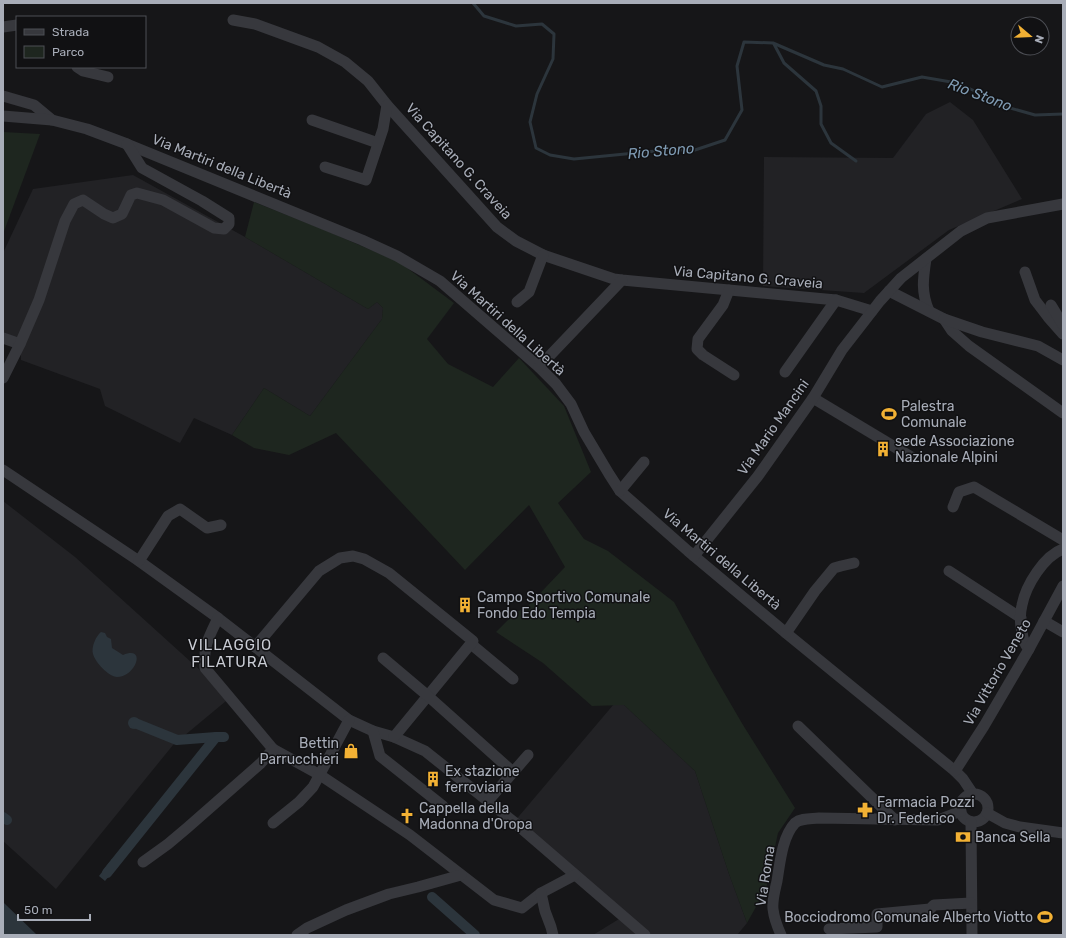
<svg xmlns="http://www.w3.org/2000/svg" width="1066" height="938" font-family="Rubik,sans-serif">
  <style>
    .built { fill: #222225 }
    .green { fill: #1e261f }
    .water { fill: #2c353c }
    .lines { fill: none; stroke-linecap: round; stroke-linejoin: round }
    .stream { stroke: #2c353c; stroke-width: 3 }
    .canal { stroke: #2c353c; stroke-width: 10 }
    .minor { stroke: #37383d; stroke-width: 11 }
    .labels { text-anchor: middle; stroke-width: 3; stroke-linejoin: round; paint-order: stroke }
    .street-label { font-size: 14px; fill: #a8adb8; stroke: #111113 }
    .poi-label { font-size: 14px; fill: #a8adb8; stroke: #111113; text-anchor: start }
    .water-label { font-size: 15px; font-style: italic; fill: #7f9bb3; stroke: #111113 }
    .neighbourhood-label { font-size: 15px; letter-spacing: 1px; fill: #c9ccd4; stroke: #111113 }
  </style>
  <rect width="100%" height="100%" fill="#161618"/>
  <g class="built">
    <path d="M950,102L973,120L1022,199L949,230L864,293L763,286L764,157L893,158L926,114Z"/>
    <path d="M133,175L245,237L368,309L377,302L383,308L382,319L310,416L264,388L232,435L194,418L180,443L105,406L100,389L21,360V346L3,339V253L33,189Z"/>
    <path d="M3,501L75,557L202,672L226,701L173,745L56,889L3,841Z"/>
    <path d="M614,704L624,705L695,771L729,874L747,923L737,935H593L619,919L514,822Z"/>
  </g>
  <g class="green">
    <path d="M3,132L40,134L3,234Z"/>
    <path d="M254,202L322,229L399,262L454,303L427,339L448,364L493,387L519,358L564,406L591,472L558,503L584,539L608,551L674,602L711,670L743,725L795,808L778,833L766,889L747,923L729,874L695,771L624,705L592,706L543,663L496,632L515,613L528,606L565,567L529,505L465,570L336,433L289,455L254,448L232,435L264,388L310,416L382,319L383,308L377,302L368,309L245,237Z"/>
  </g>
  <g class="water">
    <path d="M101,632L105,633L107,637L111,639L112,648L123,655C147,645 136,677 117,677C109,677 95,662 93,654C91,647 96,636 101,632Z"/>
    <circle cx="134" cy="723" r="6"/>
    <path d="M112,859L119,864L105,881L99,876Z"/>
    <path d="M3,902L37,935H3Z"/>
  </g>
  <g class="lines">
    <g class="stream">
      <path d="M473,3L484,16L516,26L542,24L554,34L553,59L537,94L530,122L536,148L550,155L574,159L666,150H695L725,140L742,110L737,66L744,42L773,43L824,65L843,69L882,87L922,77L957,83L977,92L996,104L1035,115L1063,114"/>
      <path d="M774,44L784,63L816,91L821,106V124L831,143L856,161"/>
    </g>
    <g class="canal">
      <path d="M135,723L177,740L216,737"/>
      <path d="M3,817L7,820"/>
      <path d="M107,873L216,737H224"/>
      <path d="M432,897L475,935"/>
    </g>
    <g class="minor">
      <path d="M233,20L255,24L318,47L345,62L368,81L387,105L497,227L516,241L543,255L614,279L622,280L836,300L872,311"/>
      <path d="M3,27L17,25"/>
      <path d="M77,67L83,71L108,77"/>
      <path d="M3,96L34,105L52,120"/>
      <path d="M3,116L52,120L87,129L127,144L362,240L397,256L440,281L539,367L556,384L571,404L584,432L609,474L620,491L688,551L786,633L955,771L963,779L973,794"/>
      <path d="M312,120L378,143"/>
      <path d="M325,167L366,180L383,129L387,105"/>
      <path d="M926,259C923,279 921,292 929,311"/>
      <path d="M1025,272L1035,300L1048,317L1063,334"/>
      <path d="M729,290L723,305L698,339L697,349L703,355L734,375"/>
      <path d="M889,291L944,319L952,331L969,346L1063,413"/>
      <path d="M517,302L529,292L543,255"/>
      <path d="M1051,305L1063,325"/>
      <path d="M944,319L982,332L1038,346L1063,360"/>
      <path d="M3,338L20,344"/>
      <path d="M539,367L622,280"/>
      <path d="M785,372L836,300"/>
      <path d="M3,378L20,344L39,300L65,221L74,204L83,200L104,214L113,218L122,214L131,195L137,193L163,200L214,228L224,229L229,224V218L202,201L142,168L127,144"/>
      <path d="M813,398L913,458"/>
      <path d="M3,470L139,561L218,618L349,720L373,731L394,737L425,751L514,822L645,935"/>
      <path d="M620,491L644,462"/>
      <path d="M953,507L959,492L974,487L1063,540"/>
      <path d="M694,556L758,476L813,398L842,350L880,301L901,278L961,231L987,218L1063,204"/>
      <path d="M139,561L168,516L180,509L207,528L221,525"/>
      <path d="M949,571L1021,618"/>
      <path d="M218,618C209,637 203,646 205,668L273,749L320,775L410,835L494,900L522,908L541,893L575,875"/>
      <path d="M1044,621L1063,632"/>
      <path d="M786,633L815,591L834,568L841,566L854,563"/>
      <path d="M471,644L513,679"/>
      <path d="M255,647L319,571L340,558L353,556L364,559L389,573L473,641L394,737"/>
      <path d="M1029,649C1024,644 1023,639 1022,632C1020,624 1020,613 1022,605C1026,585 1044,556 1063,549"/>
      <path d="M383,658L428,696L513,772"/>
      <path d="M798,726L895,820"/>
      <path d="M373,731L380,756L443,806"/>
      <path d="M955,771L984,726L1029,649L1063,586"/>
      <circle cx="974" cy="808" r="14"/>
      <path d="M488,801L528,755"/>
      <path d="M987,813L1005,823L1020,827L1063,833"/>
      <path d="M971,822L972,935"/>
      <path d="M273,823L299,802L313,787L349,720"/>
      <path d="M143,862L168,844L187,828L261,763L273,749"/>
      <path d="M541,893L545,911L551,927L553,935"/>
      <path d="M829,929L877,927V914L930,909L934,905L971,903"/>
      <path d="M297,935L307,928L346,910L389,894L418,887L461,875"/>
      <path d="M781,935C777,926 774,918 773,909C772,900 775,890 777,881C780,863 782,837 795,823C801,818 811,819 819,818L938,820L961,811"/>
    </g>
  </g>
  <defs>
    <g id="stadium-bare" transform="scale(1.2)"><path d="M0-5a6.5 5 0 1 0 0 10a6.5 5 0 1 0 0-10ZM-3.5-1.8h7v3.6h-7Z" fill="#f2b134" stroke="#111113" stroke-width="2.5" paint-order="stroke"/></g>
    <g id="building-bare" transform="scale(1.2)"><path d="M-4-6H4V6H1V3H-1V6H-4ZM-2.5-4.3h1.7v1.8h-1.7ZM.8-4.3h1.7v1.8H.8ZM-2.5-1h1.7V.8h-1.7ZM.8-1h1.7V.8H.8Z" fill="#f2b134" stroke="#111113" stroke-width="2.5" paint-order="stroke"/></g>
    <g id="shop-bare" transform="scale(1.2)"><path d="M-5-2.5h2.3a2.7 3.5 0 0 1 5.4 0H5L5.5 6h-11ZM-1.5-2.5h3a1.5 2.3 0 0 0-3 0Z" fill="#f2b134" stroke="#111113" stroke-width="2.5" paint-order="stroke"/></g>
    <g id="pharmacy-bare" transform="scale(1.2)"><path d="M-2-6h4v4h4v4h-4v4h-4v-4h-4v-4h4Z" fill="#f2b134" stroke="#111113" stroke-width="2.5" paint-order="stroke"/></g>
    <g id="church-bare" transform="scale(1.2)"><path d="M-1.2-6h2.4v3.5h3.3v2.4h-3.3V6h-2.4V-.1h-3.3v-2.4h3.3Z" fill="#f2b134" stroke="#111113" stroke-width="2.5" paint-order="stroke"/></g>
    <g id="bank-bare" transform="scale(1.2)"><path d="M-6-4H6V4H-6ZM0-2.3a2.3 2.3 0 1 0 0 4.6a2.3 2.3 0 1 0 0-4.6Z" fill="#f2b134" stroke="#111113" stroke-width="2.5" paint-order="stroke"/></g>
  </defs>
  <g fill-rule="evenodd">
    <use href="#stadium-bare" x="889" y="414"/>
    <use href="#building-bare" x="883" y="449"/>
    <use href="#building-bare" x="465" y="605"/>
    <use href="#shop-bare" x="351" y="751"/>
    <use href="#building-bare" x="433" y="779"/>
    <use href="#pharmacy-bare" x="865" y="810"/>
    <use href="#church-bare" x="407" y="816"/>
    <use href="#bank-bare" x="963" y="837"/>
    <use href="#stadium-bare" x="1045" y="917"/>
  </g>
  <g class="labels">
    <g class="street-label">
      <text transform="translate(459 161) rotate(48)" y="5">Via Capitano G. Craveia</text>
      <text transform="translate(222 166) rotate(22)" y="5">Via Martiri della Libertà</text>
      <text transform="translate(748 277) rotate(5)" y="5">Via Capitano G. Craveia</text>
      <text transform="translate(508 323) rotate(42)" y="5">Via Martiri della Libertà</text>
      <text transform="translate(773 427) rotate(-55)" y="5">Via Mario Mancini</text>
      <text transform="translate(722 559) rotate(40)" y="5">Via Martiri della Libertà</text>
      <text transform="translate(997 672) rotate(-60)" y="5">Via Vittorio Veneto</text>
      <text transform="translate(765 876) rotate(-81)" y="5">Via Roma</text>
    </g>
    <g class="poi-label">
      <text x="901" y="411">Palestra<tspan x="901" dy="16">Comunale</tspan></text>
      <text x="895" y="446">sede Associazione<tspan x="895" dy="16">Nazionale Alpini</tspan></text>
      <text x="477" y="602">Campo Sportivo Comunale<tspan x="477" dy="16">Fondo Edo Tempia</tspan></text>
      <text x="339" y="748" text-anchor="end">Bettin<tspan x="339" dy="16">Parrucchieri</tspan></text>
      <text x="445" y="776">Ex stazione<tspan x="445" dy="16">ferroviaria</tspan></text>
      <text x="877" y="807">Farmacia Pozzi<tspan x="877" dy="16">Dr. Federico</tspan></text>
      <text x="419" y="813">Cappella della<tspan x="419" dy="16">Madonna d'Oropa</tspan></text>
      <text x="975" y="842">Banca Sella</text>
      <text x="1033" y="922" text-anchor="end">Bocciodromo Comunale Alberto Viotto</text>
    </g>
    <g class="water-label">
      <text transform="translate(980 95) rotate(21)" y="5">Rio Stono</text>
      <text transform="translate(661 151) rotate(-5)" y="5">Rio Stono</text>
    </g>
    <g class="neighbourhood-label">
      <text x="230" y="650">VILLAGGIO<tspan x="230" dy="17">FILATURA</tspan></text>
    </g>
  </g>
  <rect width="1066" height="938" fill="none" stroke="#a8adb8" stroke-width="8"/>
  <rect x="16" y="16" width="130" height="52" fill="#111113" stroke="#4d4f55"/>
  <rect x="24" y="29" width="20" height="6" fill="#37383d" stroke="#4d4f55"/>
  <text x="52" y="36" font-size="12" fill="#a8adb8">Strada</text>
  <rect x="24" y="46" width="20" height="12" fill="#1e261f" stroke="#4d4f55"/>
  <text x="52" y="56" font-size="12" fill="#a8adb8">Parco</text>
  <g transform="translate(1030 36) rotate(109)"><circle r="19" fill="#111113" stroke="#4d4f55"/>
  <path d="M0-3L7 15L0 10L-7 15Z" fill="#f2b134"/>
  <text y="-6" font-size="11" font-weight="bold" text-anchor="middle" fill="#a8adb8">N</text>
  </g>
  <path d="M18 914v6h72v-6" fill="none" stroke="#a8adb8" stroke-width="2"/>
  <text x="24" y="914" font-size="12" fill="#a8adb8" stroke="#111113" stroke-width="3" paint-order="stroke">50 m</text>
</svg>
